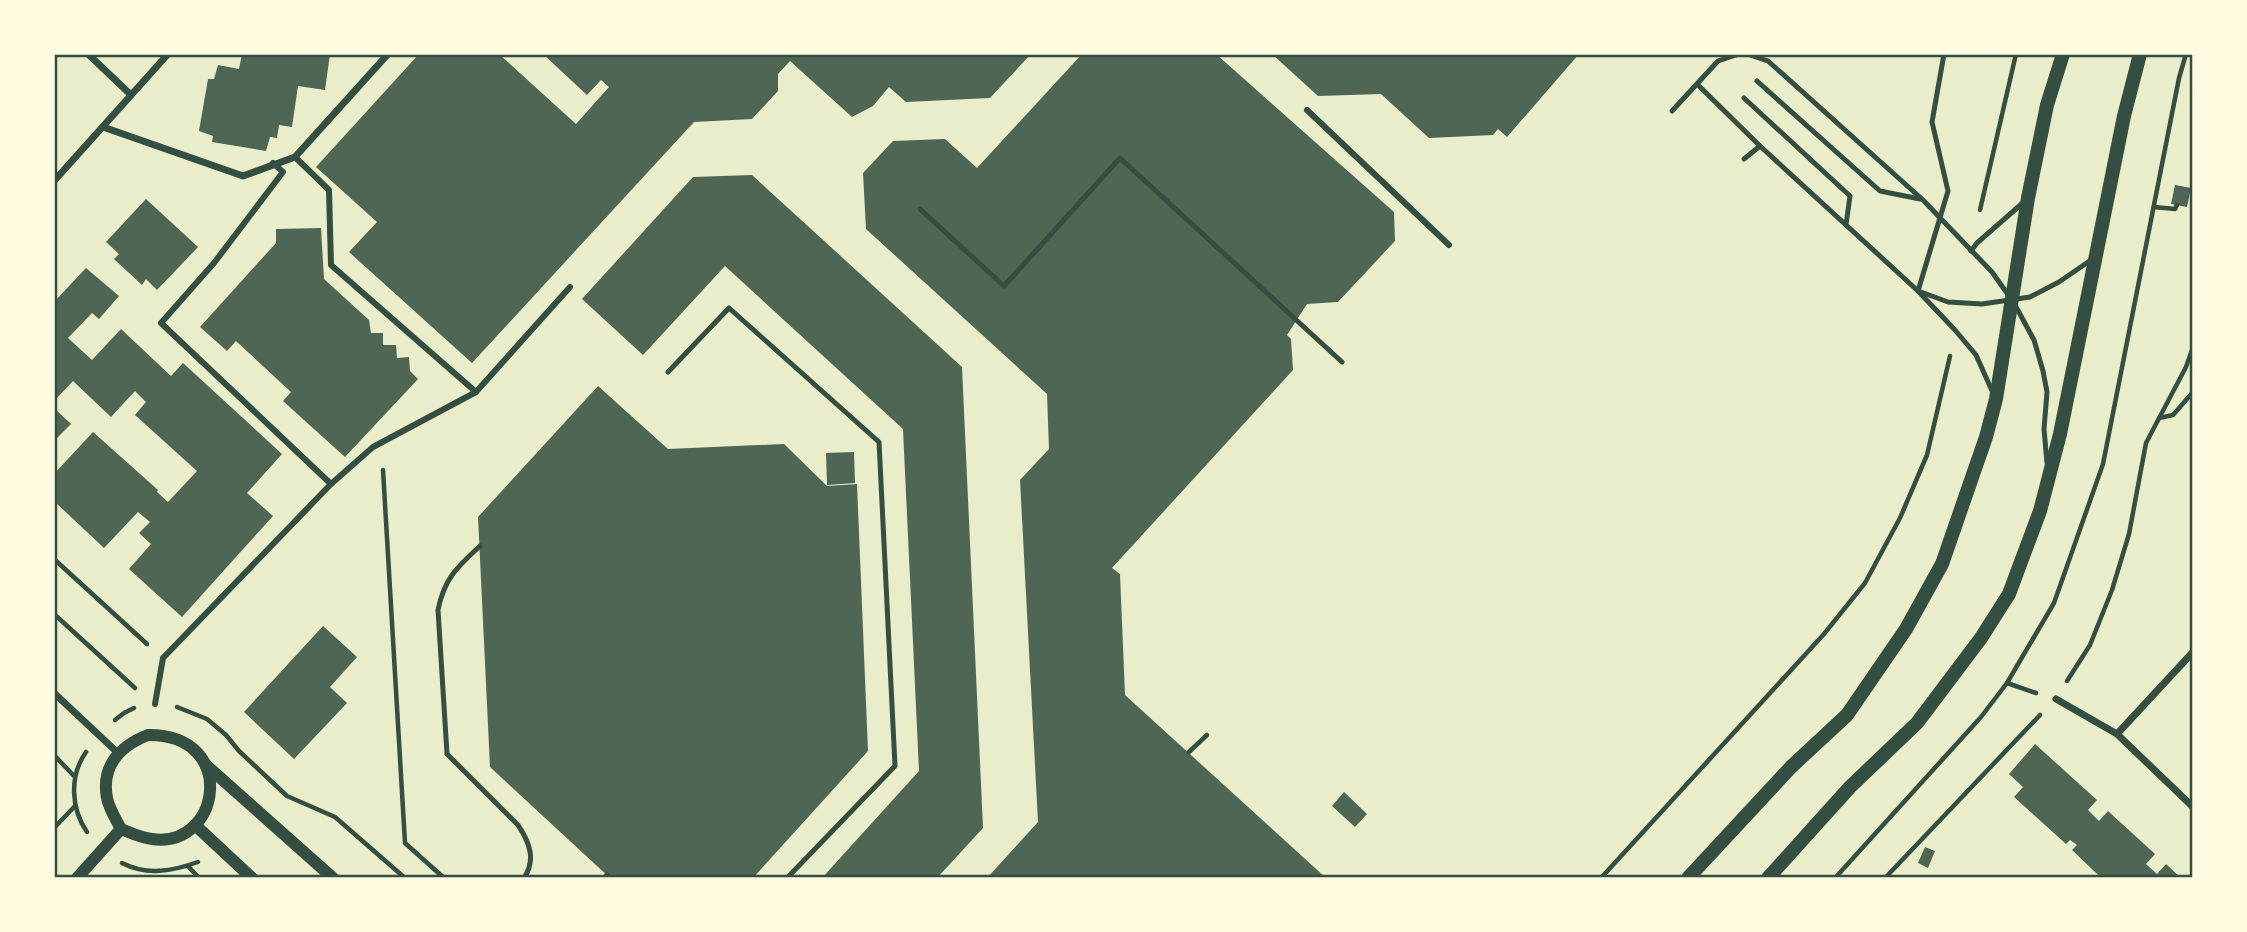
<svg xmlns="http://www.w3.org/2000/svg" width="2247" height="932" font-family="'DejaVu Sans',sans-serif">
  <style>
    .building { fill: #4f6655 }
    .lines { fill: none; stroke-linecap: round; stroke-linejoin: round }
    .path { stroke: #344e41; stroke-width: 4.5 }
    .service { stroke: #344e41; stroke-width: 5 }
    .pedestrian { stroke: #344e41; stroke-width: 6 }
    .minor { stroke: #344e41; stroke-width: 7 }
    .tertiary { stroke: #344e41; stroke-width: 12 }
    .secondary { stroke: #344e41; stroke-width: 14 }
    .neatline { fill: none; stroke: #344e41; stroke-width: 2.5 }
  </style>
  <rect width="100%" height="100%" fill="#e9edc9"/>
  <g class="building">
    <path d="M242,54H330L325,90L298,86L292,127L279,125L277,138L270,137L266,151L212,142L213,136L199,131L208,79H214L218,65L239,69Z"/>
    <path d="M419,54H499L576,124L609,87L601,80L587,95L543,54H1031L990,98L906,102L889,87L873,106L852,117L790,61L778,74V91L752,119L694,122L472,363L349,252L377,222L316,167Z"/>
    <path d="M1082,54H1216L1394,212L1395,241L1338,302L1307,304L1287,335L1291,339L1293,370L1112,568L1120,574L1125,695L1326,878H987L1038,822L1020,480L1049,449L1047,394L866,229L863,173L893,141L945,139L977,168Z"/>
    <path d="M1272,54H1579L1507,137L1498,129L1493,135L1429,138L1381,94L1318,96Z"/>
    <path d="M752,175L962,367L983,828L937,878H822L919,771L903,429L725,266L643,355L582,299L693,177Z"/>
    <path d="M2175,185L2191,188L2187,207L2171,204Z"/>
    <path d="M146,199L198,247L157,290L146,279L142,285L114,259L119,254L106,242Z"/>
    <path d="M321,228L324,279L369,320L371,333H383V345H396L397,358L409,357L410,371L418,379L345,457L283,401L291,392L236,341L227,351L200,327L276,243V229Z"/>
    <path d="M86,268L119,296L99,319L92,313L68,338L92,360L121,329L171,376L183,363L282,454L247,493L273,516L182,617L129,569L151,544L139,533L150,522L138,512L104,548L54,501V474L93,432L158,490L157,492L168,502L197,471L135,415L146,402L135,391L111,417L73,381L56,399L54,397V302Z"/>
    <path d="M598,386L668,449L784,444L827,486L857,484L868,751L753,878H610L490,767L478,517Z"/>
    <path d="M54,408L71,424L54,441Z"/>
    <path d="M854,452L855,483L827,485L826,453Z"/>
    <path d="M323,626L357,657L330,687L347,703L294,759L244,712Z"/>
    <path d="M2035,744L2097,800L2088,810L2099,821L2108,811L2155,854L2146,864L2157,874L2166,864L2181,878H2102L2095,872L2072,850L2077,845L2070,840L2066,844L2014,797L2023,787L2009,774Z"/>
    <path d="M1344,792L1367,814L1355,827L1332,806Z"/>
    <path d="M1925,847L1935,851L1928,868L1918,863Z"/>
  </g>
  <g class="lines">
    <g class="path">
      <path d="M2154,207L2175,209L2177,205"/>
      <path d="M1980,210L2016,54"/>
      <path d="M2159,418L2173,415L2193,392"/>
      <path d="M383,470L405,843L444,878"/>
      <path d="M54,559L147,644"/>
      <path d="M54,614L135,688"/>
      <path d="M2067,681L2090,645L2112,590L2129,534L2146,443L2186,367L2193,347"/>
      <path d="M2007,683L2036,693"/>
      <path d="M177,707L207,719L226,735L239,751L287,796L335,817L405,878"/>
      <path d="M115,720L124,713L134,708"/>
      <path d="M86,752C69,776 71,809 87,832"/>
      <path d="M1189,752L1207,735"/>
      <path d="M54,755L75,777"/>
      <path d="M54,828L75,806"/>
      <path d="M122,863C147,876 173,871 198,862"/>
      <path d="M188,866L199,878"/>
      <path d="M1601,878L1824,634L1865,583L1900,518L1927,455L1950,356"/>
      <path d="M1835,878L1981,717L2007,683L2054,603L2103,464L2179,78L2186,54"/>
      <path d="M1885,878L2040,715"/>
    </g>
    <g class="service">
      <path d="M1747,54L1768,61L1923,200L1992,272L2009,296"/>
      <path d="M1757,81L1880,191L1920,199"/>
      <path d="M1697,84L1760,146L1918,291L1955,330L1976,355L1993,393"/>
      <path d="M1744,98L1850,196L1846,225"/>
      <path d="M1672,111L1718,61L1739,54"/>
      <path d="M1744,159L1760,146"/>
      <path d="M920,209L1004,286L1120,158L1342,362"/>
      <path d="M1971,251L1977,243L2025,201"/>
      <path d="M1918,291L1948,191L1932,122L1944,54"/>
      <path d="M1921,292L1948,302L1982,304L2030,297L2059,282L2091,260"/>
      <path d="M2015,305L2034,340L2043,371L2047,392L2044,429L2047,463"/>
      <path d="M668,372L729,308L879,442L895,766L787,878"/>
      <path d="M480,546C457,567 444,579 438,610L447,754L518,825C530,843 536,860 524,878"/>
      <path d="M604,878L607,875"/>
    </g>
    <g class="pedestrian">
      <path d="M1307,110L1449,245"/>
      <path d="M295,157L329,190L331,265L476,392"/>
      <path d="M273,163L283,172L214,263L161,323L331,484"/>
      <path d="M155,704L163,658L331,484L373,447L476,392L570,287"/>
    </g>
    <g class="minor">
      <path d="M88,54L130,94"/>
      <path d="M103,127L243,176L295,157L388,54"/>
      <path d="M54,181L168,54"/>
      <path d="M54,693L118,753"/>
      <path d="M2056,699L2117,734L2193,807"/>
      <path d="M2117,734L2193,652"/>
    </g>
    <g class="tertiary">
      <path d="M148,735C239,734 221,849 152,839C141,838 131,833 121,829C116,819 109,809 107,798C101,766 120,746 148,735Z"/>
      <path d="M206,765L333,878"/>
      <path d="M195,825L252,878"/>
      <path d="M77,878L121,829"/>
    </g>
    <g class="secondary">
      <path d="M1688,878L1791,767L1847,715L1906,629L1942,564L1986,437L1996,399L2028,198L2047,105L2063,54"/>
      <path d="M1768,878L1850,787L1917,723L1981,638L2009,594L2040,511L2060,434L2124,116L2140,54"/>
    </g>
  </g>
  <rect width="2247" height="932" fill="none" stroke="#fefae0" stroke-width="112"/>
  <rect x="56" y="56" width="2135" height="820" class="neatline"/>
</svg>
